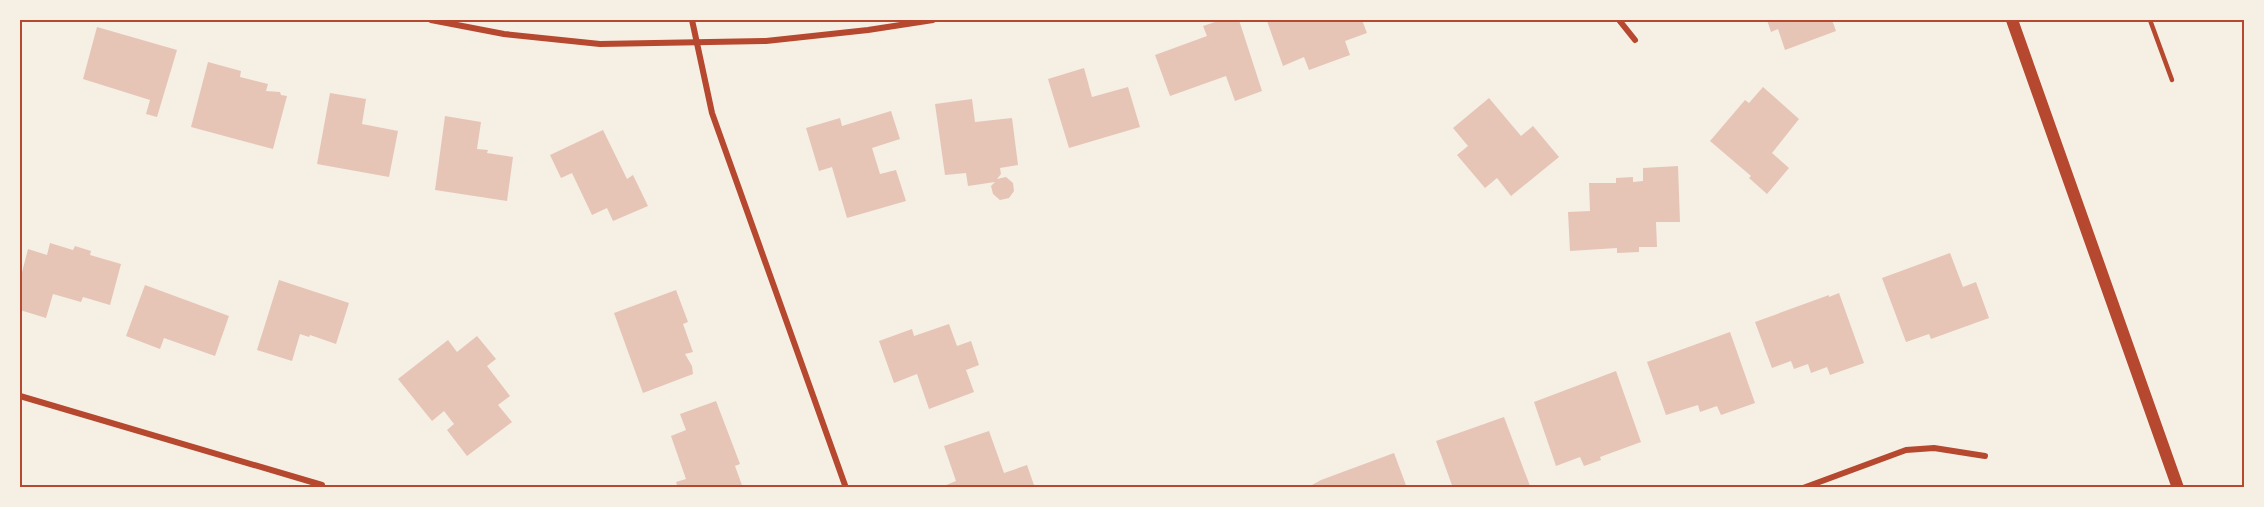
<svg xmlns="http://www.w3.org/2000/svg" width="2264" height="507" font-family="Quicksand,sans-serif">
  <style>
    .building { fill: #e6c5b7 }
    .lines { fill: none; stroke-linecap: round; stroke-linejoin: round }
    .service { stroke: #b5482f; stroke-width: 4.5 }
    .minor { stroke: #b5482f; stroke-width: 6 }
    .secondary { stroke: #b5482f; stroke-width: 12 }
    .neatline { fill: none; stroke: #b5482f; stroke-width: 2 }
  </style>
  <rect width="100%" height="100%" fill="#f6efe4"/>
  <g class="building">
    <path d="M1221,20H1239L1262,91L1235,101L1226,76L1170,96L1155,55L1207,36L1203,26Z"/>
    <path d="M1272,20H1362L1367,33L1345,41L1350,55L1309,70L1304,57L1283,66L1267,21Z"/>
    <path d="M1767,20H1832L1836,31L1785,50L1778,29L1771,32Z"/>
    <path d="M97,27L177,50L157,117L146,114L150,100L83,79Z"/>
    <path d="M208,62L241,71L240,77L268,84L266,91L280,92L281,95L287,96L273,149L191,127Z"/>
    <path d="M1084,68L1092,97L1128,87L1140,127L1069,148L1048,79Z"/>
    <path d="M1763,87L1799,119L1772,153L1789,168L1767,194L1749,178L1751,176L1710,141L1745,100L1749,103Z"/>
    <path d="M330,93L366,99L362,124L398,131L389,177L317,164Z"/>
    <path d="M1489,98L1521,136L1533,126L1559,157L1511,196L1497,178L1485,188L1457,155L1468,146L1453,128Z"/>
    <path d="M972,99L975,122L1012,118L1018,165L1000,168L1001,174L997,179L1006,177L1013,183L1014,191L1009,198L1000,200L993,194L991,186L995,182L968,186L966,173L945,175L935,104Z"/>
    <path d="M891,111L900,139L872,148L880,174L896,170L906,201L847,218L832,167L819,171L806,128L840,118L842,126Z"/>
    <path d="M445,116L481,122L477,149L488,150L487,153L513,157L507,201L435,190Z"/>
    <path d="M603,130L627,179L633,175L648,206L613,221L607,208L592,215L572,173L561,178L550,155Z"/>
    <path d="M1678,166L1680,222H1656L1657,247H1639V252L1617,253V248L1570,251L1568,212L1590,211L1589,183H1616V178L1633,177V182L1643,181V168Z"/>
    <path d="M50,243L73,250L75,246L91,251L90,255L121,264L110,305L83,297L81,302L53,294L46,318L20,310V280L28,249L47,255Z"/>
    <path d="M1950,253L1963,287L1976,282L1989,318L1931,339L1929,334L1906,342L1882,278Z"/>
    <path d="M279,280L349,303L336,344L310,335L309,337L300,334L292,361L257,350Z"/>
    <path d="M145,285L229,316L215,356L164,338L160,349L126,336Z"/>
    <path d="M676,290L688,322L683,324L693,352L685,354L692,366L693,374L643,393L614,313Z"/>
    <path d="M1839,293L1864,363L1830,375L1827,367L1811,373L1808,364L1794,369L1791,361L1772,368L1755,322L1829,295V297Z"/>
    <path d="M949,324L957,346L971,341L979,365L966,370L974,392L929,409L917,374L894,383L879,341L912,329L914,336Z"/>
    <path d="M1730,332L1755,403L1721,415L1717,406L1700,412L1698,405L1666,415L1647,362Z"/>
    <path d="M477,336L496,359L487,366L510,396L498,405L512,422L467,456L447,430L454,424L444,411L432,421L398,379L448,340L457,352Z"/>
    <path d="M1616,371L1641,442L1600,457L1601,460L1584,466L1580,457L1556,466L1534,402Z"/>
    <path d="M716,401L740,464L735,466L743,488H678L676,482L686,479L671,436L686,430L680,414Z"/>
    <path d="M1504,417L1530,486L1453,488L1436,441Z"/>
    <path d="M989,431L1004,473L1027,465L1035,488H939L956,481L944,446Z"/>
    <path d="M1394,453L1407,488H1313L1312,485L1321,480Z"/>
  </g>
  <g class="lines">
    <path class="service" d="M2150,20L2172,80"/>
    <g class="minor">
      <path d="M431,20L504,34L600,44L766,41L868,30L933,20"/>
      <path d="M692,20L712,113L846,488"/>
      <path d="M1619,20L1635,40"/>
      <path d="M20,396L322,485"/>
      <path d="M1803,488L1906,450L1934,448L1985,456"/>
    </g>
    <path class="secondary" d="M2012,20L2178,488"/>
  </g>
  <rect width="2264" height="507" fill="none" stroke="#f6efe4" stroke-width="42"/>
  <rect x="21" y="21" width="2222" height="465" class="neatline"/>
</svg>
